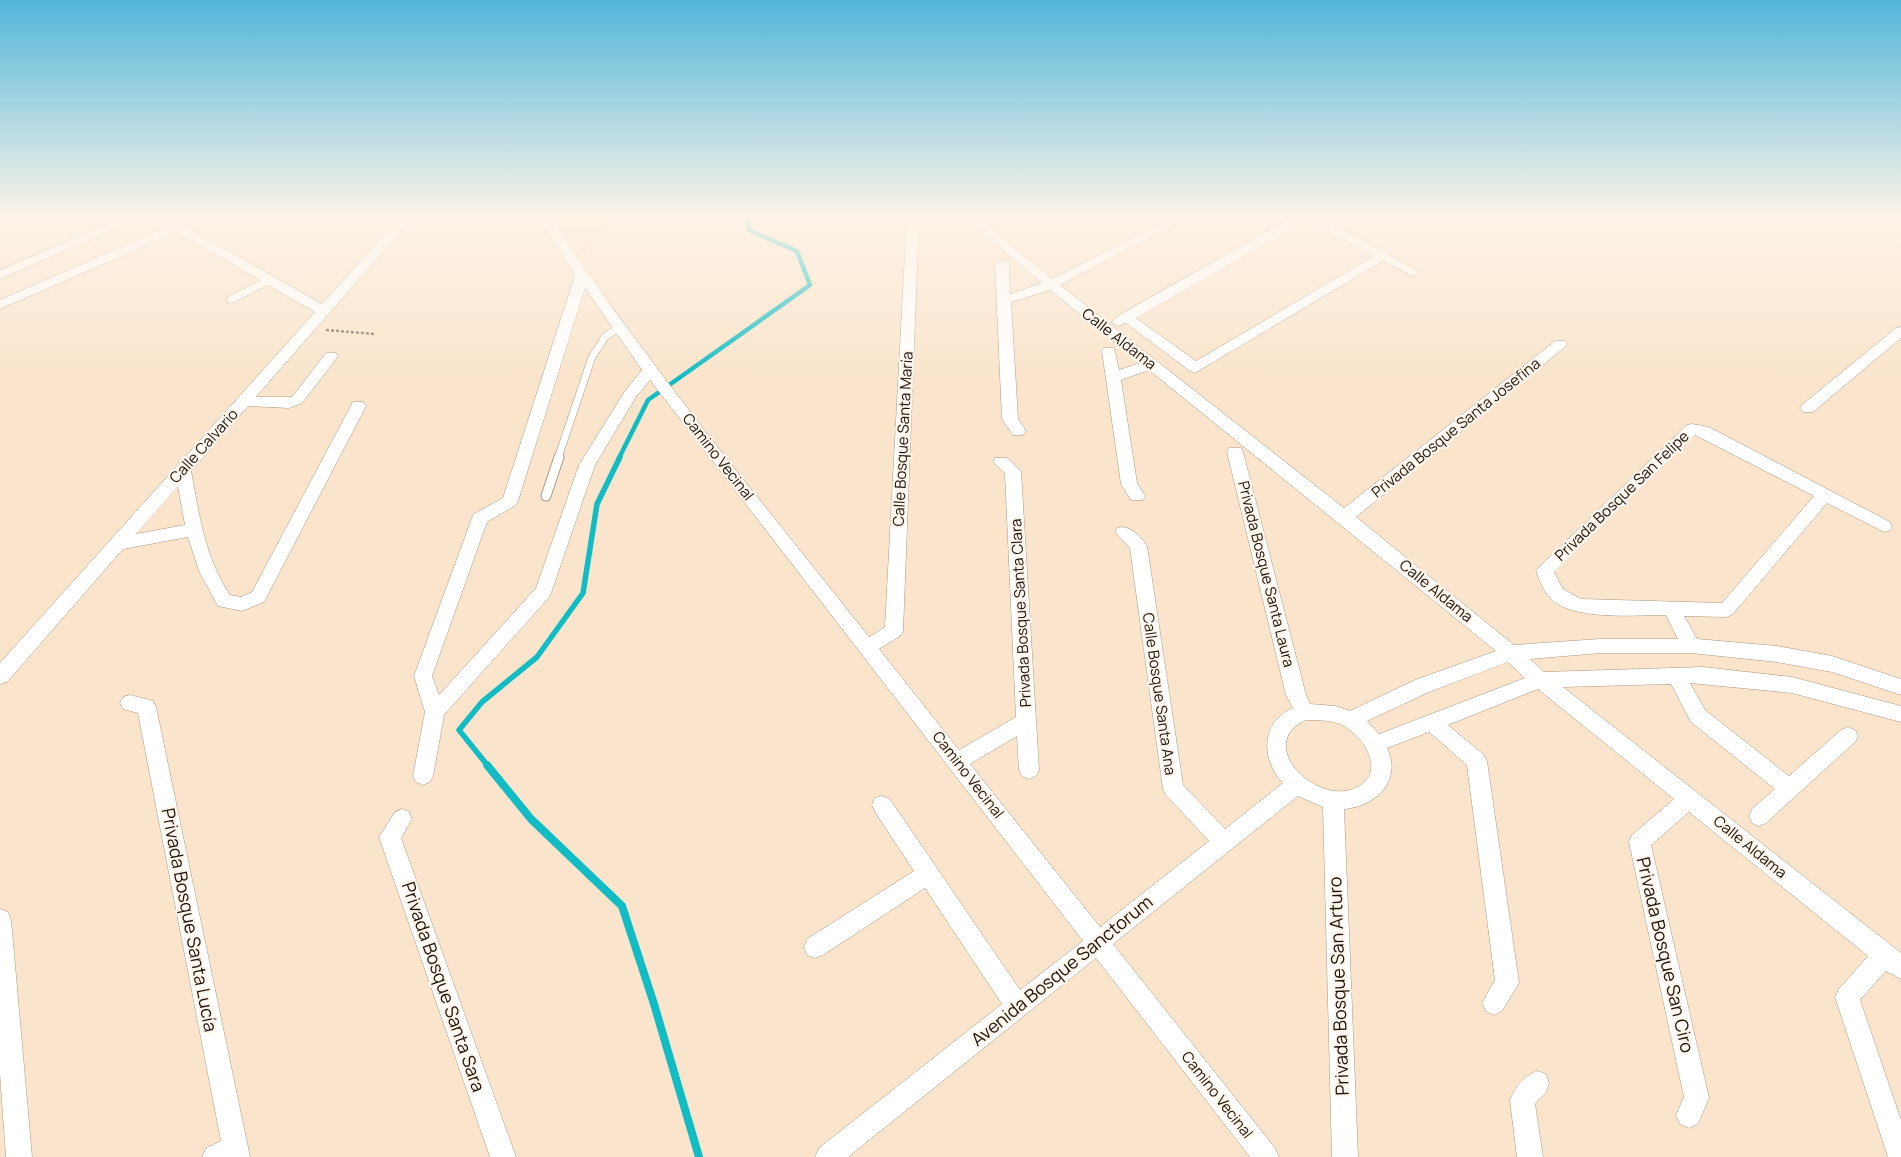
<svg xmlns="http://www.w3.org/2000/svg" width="1901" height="1157" font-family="Manrope,sans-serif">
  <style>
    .built { fill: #f5dbbc }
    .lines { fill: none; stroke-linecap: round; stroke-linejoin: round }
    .stream-far2 { stroke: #11bcc4; stroke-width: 4.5 }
    .stream-far1 { stroke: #11bcc4; stroke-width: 5.5 }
    .stream { stroke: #11bcc4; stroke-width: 8 }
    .service-far1-casing { stroke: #ac9982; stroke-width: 8 }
    .service-casing { stroke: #ac9982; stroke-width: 11 }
    .minor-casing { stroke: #ac9982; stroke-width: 1 }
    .path { stroke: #897b6a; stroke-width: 2.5; stroke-dasharray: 3 2; stroke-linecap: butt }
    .service-far1 { stroke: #fff; stroke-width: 7 }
    .service { stroke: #fff; stroke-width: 9 }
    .minor { fill: #fff; fill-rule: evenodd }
    .labels { text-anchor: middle; stroke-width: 4.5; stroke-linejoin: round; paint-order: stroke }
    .street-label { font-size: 15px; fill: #1b140b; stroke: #fdf5eb }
    .near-street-label { font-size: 18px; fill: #1b140b; stroke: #fdf5eb }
  </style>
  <rect width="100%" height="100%" fill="#fae5cc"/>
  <path class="built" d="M550,216H636L607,223L584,255Z"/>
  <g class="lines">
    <path class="stream-far2" d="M619,458L648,400L810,285L797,251L749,230L748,216"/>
    <path class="stream-far1" d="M488,766L459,730L482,702L537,657L583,593L597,504L620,457"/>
    <path class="stream" d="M487,765L531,819L622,906L654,1004L699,1157"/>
    <g class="service-far1-casing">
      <g id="service-far1">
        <path d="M230,300L270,280"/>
        <path d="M558,458L592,357L605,337L620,327"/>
      </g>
    </g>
    <g class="service-casing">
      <path id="service" d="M546,496L559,457"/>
    </g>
    <g class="minor-casing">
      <g id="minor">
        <path d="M127,216H144L0,279V270Z"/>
        <path d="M151,216H167L322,304L401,216H414L256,397H292L326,353H336L338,356L336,359L302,403L289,408L248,406L191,471C199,514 205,558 230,595L241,597L252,592L353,402H363L366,406L264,602L242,611L218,606L199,571L188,537L123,549L7,682L0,684V663L315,312L177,232L0,309V300L167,227ZM178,486L185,525L136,534Z"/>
        <path d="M538,216H550C646,364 760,499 869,637L885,627L907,216H919L903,631L900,636L879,649L959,750L1016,717L1005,473L993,462L995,458H1007L1021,471L1039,770L1036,776L1029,779L1022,776L1019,770L1017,736L970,764L1100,927L1209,841L1166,795L1163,789L1130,548L1115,532L1117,528C1129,524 1141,536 1147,546L1183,785L1225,829L1283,783C1261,760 1260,722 1293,708L1286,695L1227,452L1229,448H1241L1243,452L1306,695L1310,704L1335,706L1350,711L1415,680L1496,651L1149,370L1121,380L1137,483L1145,496L1143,500H1131L1121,484L1102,351L1104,348H1114L1119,370L1140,363L1050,290L1011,302L1018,419L1026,431L1023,435H1013L1002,419L995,264L1002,260L1009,264L1010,294L1042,283L963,216H977L1052,279L1175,216H1191L1060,285L1344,508L1555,341H1565L1567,344L1565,347L1356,517L1514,645L1600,639H1678L1666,615C1635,615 1572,621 1550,598C1543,590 1539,580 1536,570L1687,425L1692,424L1709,427L1890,522L1892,526L1890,530L1884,532L1827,503L1732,615L1726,617L1684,616L1697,639L1777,646L1832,656L1901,679V695L1832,672L1777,662L1691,653H1600L1530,659L1544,672L1703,667L1792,677L1901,706V722L1792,693L1690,683L1705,710L1789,776L1841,730L1848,727L1855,730L1858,736L1855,742L1766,823L1759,826L1752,823L1749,816L1752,809L1775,789L1691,722L1671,684L1563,687L1901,953V979L1886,971L1860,1000L1901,1120V1157H1888L1835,997L1839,989L1868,956L1689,812L1651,845L1709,1098L1698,1124L1689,1128L1680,1124L1676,1115L1684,1097L1629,842L1632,835L1674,799L1538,689L1448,725L1484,755L1487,761L1519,983L1502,1011L1494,1015L1486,1011L1482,1003L1495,980L1467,765L1429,732L1387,748C1403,781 1375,807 1344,809L1358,1157H1332L1323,807L1298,796L1113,944L1275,1148L1279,1157H1250L1096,958L848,1157H815L819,1148L1002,1004L925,888L823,955L815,958L807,955L804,947L807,939L914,871L875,812L872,805L875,798L882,796L889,798L1020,990L1083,941L650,380L636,397L595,465L550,596L444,715L433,776L430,782L423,785L416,782L413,776L425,712L414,676L472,518L474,514L503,498L575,275ZM585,288L642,370L625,391L579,465L536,588L439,695L432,676L487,522L516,505L518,501ZM1695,435L1814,496L1722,603L1581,599L1563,589L1554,572ZM1508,662L1525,678L1379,734L1367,721L1429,692ZM1306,720C1317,720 1330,720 1340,724C1365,735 1389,776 1353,789C1314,804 1254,743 1306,720Z"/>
        <path d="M1295,216H1318L1420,272L1413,276L1383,261L1195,373L1190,371L1126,323L1118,326L1111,322L1121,314ZM1307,220L1374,256L1196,361L1136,318Z"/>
        <path d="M1901,327V338L1813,412H1803L1800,408L1803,404L1896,328Z"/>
        <path d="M130,695L153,701L156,707L250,1157H202L206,1148L221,1141L138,713L123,709L120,703L123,697Z"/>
        <path d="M402,809L409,812L412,819L401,838L516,1157H490L379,837L395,812Z"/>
        <path d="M0,909L8,912L11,920L32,1157H6L0,1073Z"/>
        <path d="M1537,1071L1546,1074L1549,1083L1546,1092L1535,1104L1543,1157H1517L1510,1100C1515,1087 1524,1076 1537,1071Z"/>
      </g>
    </g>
    <path class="path" d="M326,330L375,334"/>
    <use href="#service-far1" class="service-far1"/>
    <use href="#service" class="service"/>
    <use href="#minor" class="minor"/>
  </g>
  <linearGradient id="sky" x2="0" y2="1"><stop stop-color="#52b7da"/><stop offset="0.57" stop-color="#fdf3e8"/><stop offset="1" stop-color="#fdf3e8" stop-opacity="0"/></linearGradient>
  <rect width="1901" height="378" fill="url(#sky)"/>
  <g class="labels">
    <g class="street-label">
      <text transform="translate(1119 339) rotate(38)" y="5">Calle Aldama</text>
      <text transform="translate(1456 428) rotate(-39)" y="5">Privada Bosque Santa Josefina</text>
      <text transform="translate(903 439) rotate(-87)" y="5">Calle Bosque Santa María</text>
      <text transform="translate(204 446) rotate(-48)" y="5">Calle Calvario</text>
      <text transform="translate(718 457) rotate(52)" y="5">Camino Vecinal</text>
      <text transform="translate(1622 496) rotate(-44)" y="5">Privada Bosque San Felipe</text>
      <text transform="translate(1266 574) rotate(76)" y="5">Privada Bosque Santa Laura</text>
      <text transform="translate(1436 591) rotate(39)" y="5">Calle Aldama</text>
      <text transform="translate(1021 613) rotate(-93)" y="5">Privada Bosque Santa Clara</text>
      <text transform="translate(1159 694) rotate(82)" y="5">Calle Bosque Santa Ana</text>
      <text transform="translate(968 775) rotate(52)" y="5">Camino Vecinal</text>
      <text transform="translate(1750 847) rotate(39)" y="5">Calle Aldama</text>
      <text transform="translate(1217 1095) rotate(52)" y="5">Camino Vecinal</text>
    </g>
    <g class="near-street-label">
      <text transform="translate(189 920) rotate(79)" y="6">Privada Bosque Santa Lucía</text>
      <text transform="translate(1665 955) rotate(77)" y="6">Privada Bosque San Ciro</text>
      <text transform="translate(1062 971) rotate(-39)" y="6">Avenida Bosque Sanctorum</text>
      <text transform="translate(1339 986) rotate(-92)" y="6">Privada Bosque San Arturo</text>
      <text transform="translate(443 987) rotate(71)" y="6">Privada Bosque Santa Sara</text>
    </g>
  </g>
</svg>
